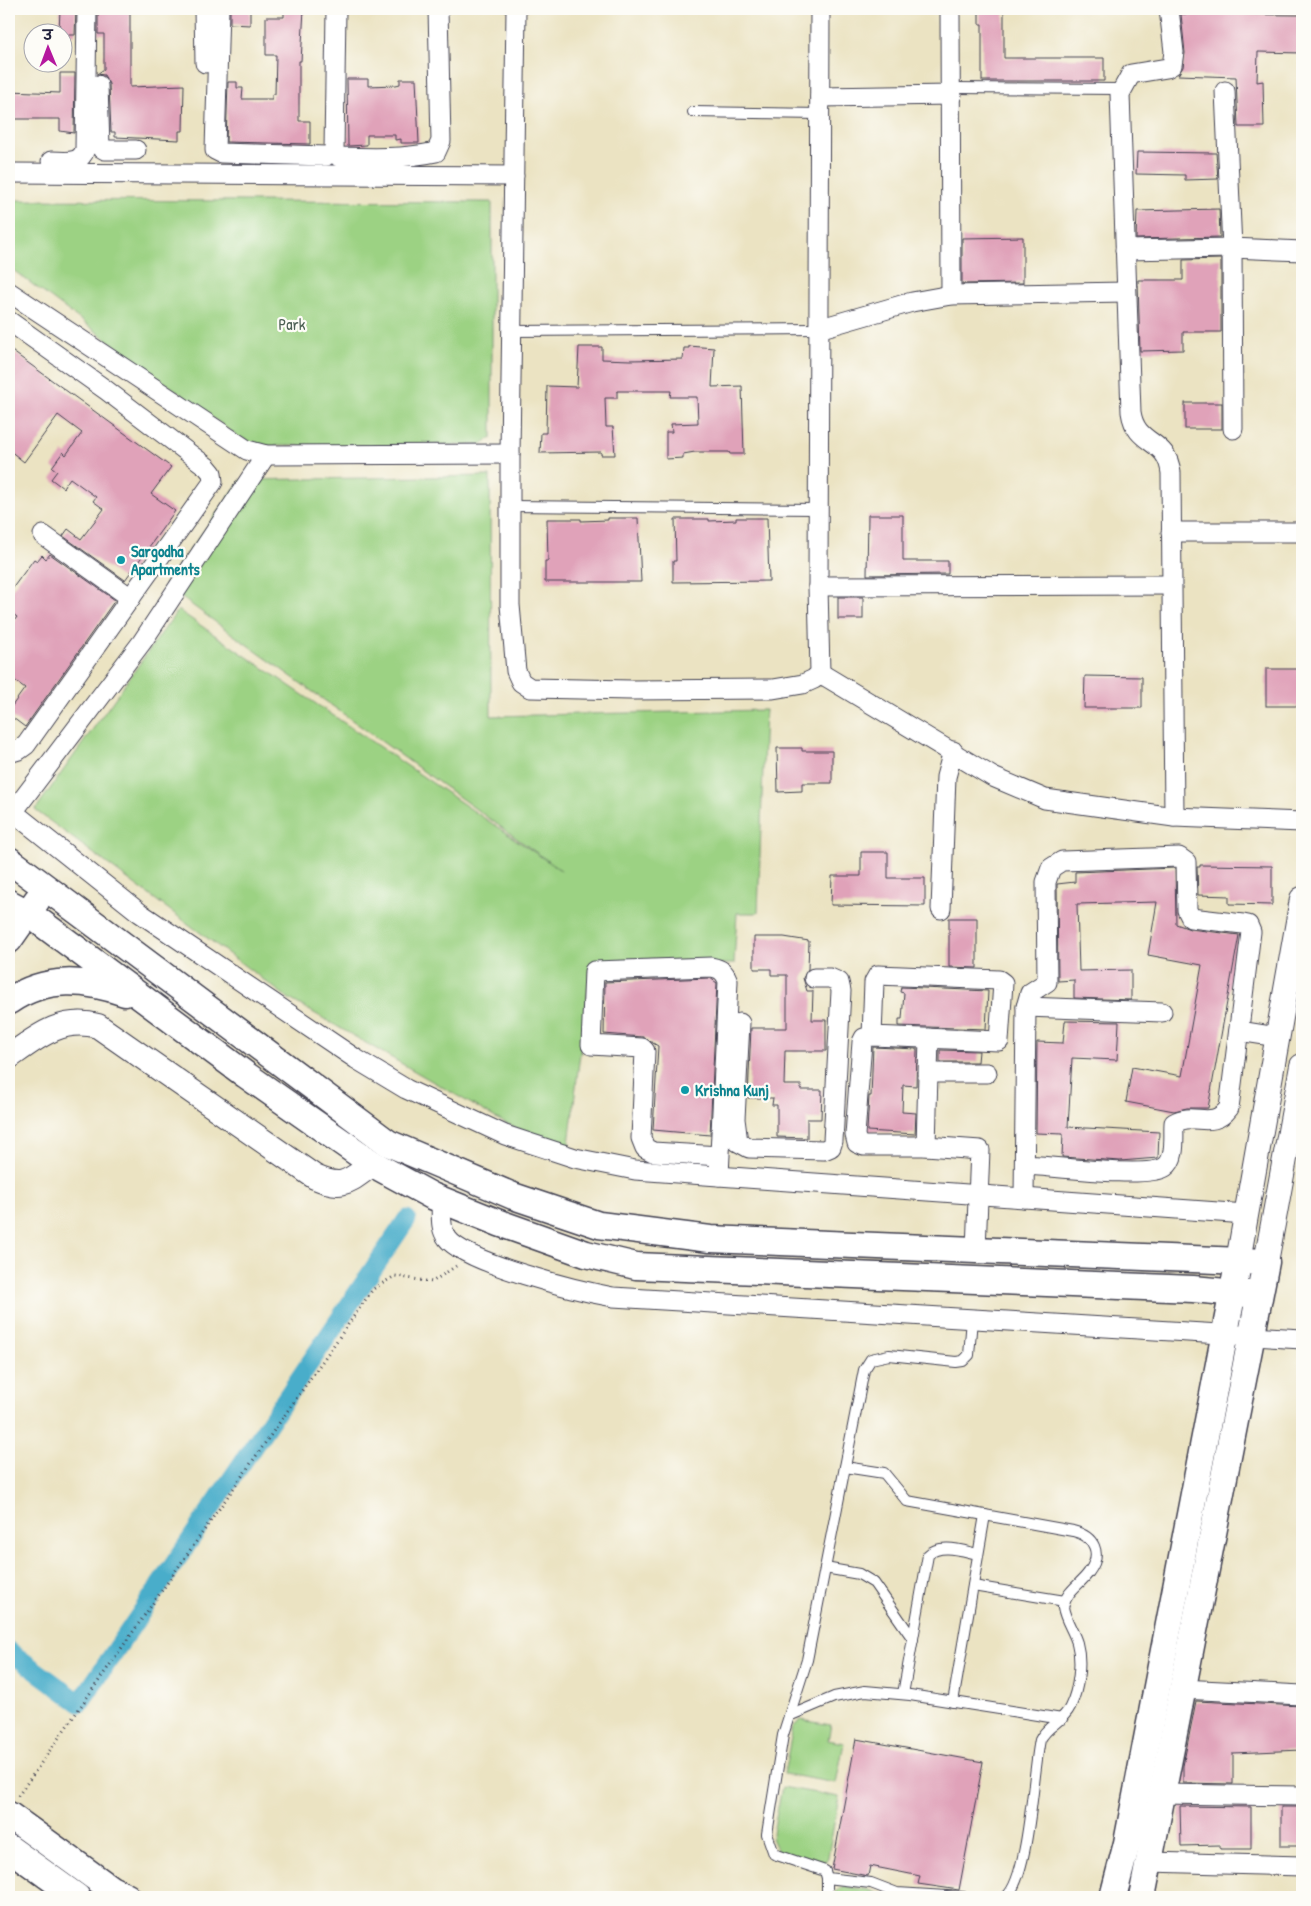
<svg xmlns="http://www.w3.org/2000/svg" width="1311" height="1906" font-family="'Patrick Hand','Playpen Sans Deva',sans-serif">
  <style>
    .green { fill: #9cd283; stroke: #5f7a5f }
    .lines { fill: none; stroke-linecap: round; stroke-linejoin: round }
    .canal { stroke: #4aadca; stroke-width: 19 }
    .building { fill: #e0a2b9 }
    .service-casing { stroke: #403f4f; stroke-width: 12 }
    .minor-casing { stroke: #403f4f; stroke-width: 21 }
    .tertiary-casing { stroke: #403f4f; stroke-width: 26 }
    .secondary-casing { stroke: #403f4f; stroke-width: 29 }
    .path { stroke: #403f4f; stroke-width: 3; stroke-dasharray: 1 4; stroke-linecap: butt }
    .service { stroke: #fff; stroke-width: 10 }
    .minor { stroke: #fff; stroke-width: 19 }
    .tertiary { stroke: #fff; stroke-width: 24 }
    .secondary { stroke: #fff; stroke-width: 26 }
    .culture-dot { fill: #0f9aa8; stroke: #fdfcf7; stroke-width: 2 }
    .labels { text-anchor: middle; stroke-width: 4.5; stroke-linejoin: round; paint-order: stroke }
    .park-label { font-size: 16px; fill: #4d6054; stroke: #fdfcf7 }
    .culture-label { font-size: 16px; font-weight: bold; fill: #0d838f; stroke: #fdfcf7; text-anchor: start }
  </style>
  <rect width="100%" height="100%" fill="#fdfcf7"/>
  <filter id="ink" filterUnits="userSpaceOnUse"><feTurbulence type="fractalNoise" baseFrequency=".02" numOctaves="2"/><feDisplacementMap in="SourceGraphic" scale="10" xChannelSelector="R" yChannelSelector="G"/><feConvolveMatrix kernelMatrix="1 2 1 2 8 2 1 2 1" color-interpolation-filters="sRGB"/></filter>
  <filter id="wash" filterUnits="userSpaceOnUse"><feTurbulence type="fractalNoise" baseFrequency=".0096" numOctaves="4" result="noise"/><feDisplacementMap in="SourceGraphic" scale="20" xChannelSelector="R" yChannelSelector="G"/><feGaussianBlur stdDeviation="1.12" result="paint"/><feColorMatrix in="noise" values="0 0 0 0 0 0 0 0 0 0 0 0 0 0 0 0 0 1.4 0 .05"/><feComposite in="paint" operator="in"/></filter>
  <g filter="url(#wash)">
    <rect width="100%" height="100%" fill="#ebe3c2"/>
    <g class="green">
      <path d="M9,200L492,202V437L480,445L260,446L237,436L9,267Z"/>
      <path d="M490,476L491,716L765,710L758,913H737L734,964H591L568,1152L501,1121L288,998L35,810L178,610L562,871L164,585L241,480Z"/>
      <path d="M801,1720L831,1725L828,1740L844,1743L836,1783L784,1774L793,1727Z"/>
      <path d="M782,1787L839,1797L827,1862L778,1852L772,1838Z"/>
      <path d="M843,1886L869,1890L888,1897H835V1893Z"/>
    </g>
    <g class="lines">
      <path class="canal" d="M9,1651L80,1703L407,1219"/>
    </g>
    <g id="blocks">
      <g class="building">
        <path d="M60,9H76L75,35H62V32H59Z"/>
        <path d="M98,9H130V87L184,85L183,131H179V140L115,137V132H111L109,84L104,75L97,74L104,69V34H98Z"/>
        <path d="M230,9H250V25L230,24Z"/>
        <path d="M284,9H304L301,61H299V121H310V144L226,142L228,82H237V88H243L242,99H272V94H275L276,55H266V17H284Z"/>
        <path d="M979,9H1004V58H1104V81H982V24H979Z"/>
        <path d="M1181,14L1302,15V53L1258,52L1257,82L1263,81L1264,127H1238L1236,77L1178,75L1183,67L1185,53Z"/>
        <path d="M60,73H75L74,133L60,131V119H9V91L60,93Z"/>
        <path d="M347,79H368V86L396,85L400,84V79H416L419,143H401V139L395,140V135H367V145L348,146Z"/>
        <path d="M1137,152L1216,153L1218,179L1185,180V175L1136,174Z"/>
        <path d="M1219,209L1220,237L1136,239L1137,211Z"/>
        <path d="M1023,237V283L962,284V238Z"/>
        <path d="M1221,259V332H1183V350L1140,351L1138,280H1183V260Z"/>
        <path d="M689,346L714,348L712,387L742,386L744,454H730L729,452H695L683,454V458L666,459V432H672L671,424L698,423L697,397H670L671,391H617V398H605L606,427H613L615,455H601V452L540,453L541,433H546L547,386L577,387L579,347H602V359L630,360L683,359L684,348H689Z"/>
        <path d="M9,349L171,467L151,494L175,511L125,580L63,536L68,529L81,539L104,509L93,501L96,497L70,478L63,488L51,479L57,471L52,467L63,452L66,455L82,433L58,415L24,462L9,450Z"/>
        <rect x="1185" y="403" width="37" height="26"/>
        <path d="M868,515H903V561H948V574L867,575Z"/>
        <path d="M608,518H638L641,582H545V561H548L547,519H581V521L608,520Z"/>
        <path d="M736,518H767L769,581L673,582V561H676L675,519H709V521L736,520Z"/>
        <path d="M50,554L115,600L25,727L9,715V710L25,688L9,676V628L17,617L9,611V593L34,559L37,561L42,555L46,559Z"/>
        <rect x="838" y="597" width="25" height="22"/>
        <rect x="1266" y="669" width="36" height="37"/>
        <path d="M1085,676L1142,677V708H1084Z"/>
        <path d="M777,748H802V751H832V783H802V791L778,792Z"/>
        <path d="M861,852H888V878H925V906L831,905L832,876H861Z"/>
        <path d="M1200,865L1272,866V905L1229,904V896L1198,895L1197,867H1200Z"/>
        <path d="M1175,868L1176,924L1190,929L1239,935L1208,1108H1187L1174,1111L1126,1102L1132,1067L1182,1076L1202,965L1148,955L1157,902L1077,904L1079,971L1131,970V1000L1074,998V980L1058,981L1057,884L1075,882V872Z"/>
        <path d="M949,918H977V968L949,967Z"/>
        <path d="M754,937H784L809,941L808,969L803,978L807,991H813L812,1020H826V1051H785L784,1085H801V1090H822L821,1119H807V1138L777,1137V1105H772L773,1098H748L751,1028H787V975H771V969H754Z"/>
        <path d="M710,978L717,983L710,1135L653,1130L658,1046L643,1037L604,1034L605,982Z"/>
        <path d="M901,987L988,991L986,1029L899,1026V1019H902L904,993L900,992Z"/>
        <path d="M1065,1021L1119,1022L1117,1060L1072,1058L1068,1127L1159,1132L1158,1158L1120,1161L1062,1157L1063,1134L1036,1133L1037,1042L1063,1043Z"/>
        <path d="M873,1047L917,1049L916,1086L903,1085L902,1112L916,1113L915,1134L867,1131L869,1096H871Z"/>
        <path d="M940,1050L979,1051L978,1062H940Z"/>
        <path d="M1196,1701L1302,1706V1750L1233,1753V1784L1183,1783V1766Z"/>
        <path d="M856,1739L983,1762L959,1890L918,1884L920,1876L870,1866L868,1876L832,1869Z"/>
        <path d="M1180,1806L1251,1807V1849H1220V1845L1181,1846Z"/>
        <rect x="1281" y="1807" width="21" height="39"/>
      </g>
    </g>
  </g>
  <g filter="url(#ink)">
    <use href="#blocks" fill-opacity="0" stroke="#403f4f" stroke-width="1"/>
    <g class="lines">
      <g class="service-casing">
        <g id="service">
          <path d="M952,88L1121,89"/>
          <path d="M693,112L820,114"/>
          <path d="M511,331L818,329"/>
          <path d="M510,506L818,509"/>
          <path d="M845,1467L884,1473L907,1501L1073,1531C1094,1536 1103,1553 1089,1572C1080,1585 1067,1590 1063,1607C1065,1620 1073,1630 1077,1643C1082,1661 1079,1689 1070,1707C1063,1722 1047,1725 1040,1740C1033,1773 1029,1877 1006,1897"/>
          <path d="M825,1568L859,1574L874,1583L913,1639"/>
          <path d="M973,1586L1065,1601"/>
          <path d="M903,1694L928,1555C940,1543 963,1551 978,1554"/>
          <path d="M953,1702L985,1515"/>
          <path d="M789,1716L834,1697L865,1691L910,1695L1062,1719"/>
          <path d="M827,1878L871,1883L897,1893L963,1897"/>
          <path d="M827,1897V1878L825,1871L774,1854L767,1834L783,1735L807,1660L864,1370L871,1359L889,1355L956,1362L963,1361L969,1355L972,1319"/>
        </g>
      </g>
      <g class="minor-casing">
        <g id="minor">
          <path d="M204,9L205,63"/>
          <path d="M219,9L215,150L221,153L326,156"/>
          <path d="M336,9L334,151L339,157C371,158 404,159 436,152L441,141L438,9"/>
          <path d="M516,9L510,454V605L516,671L521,682L530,688L631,690L773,689L803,684L814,679L820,673L818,586L820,9"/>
          <path d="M950,9L951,295"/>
          <path d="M1169,9L1174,52L1172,65L1167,68L1131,74L1120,94L1131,412C1136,447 1167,437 1171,473L1174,817"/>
          <path d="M98,85L100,147L105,150H136"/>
          <path d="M1225,91L1232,248L1233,429"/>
          <path d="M820,97L952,95"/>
          <path d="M51,161C65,161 81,165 85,149L87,9"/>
          <path d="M9,173L514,176"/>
          <path d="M1125,250L1232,248L1302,251"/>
          <path d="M9,292L247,450L266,455L510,454"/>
          <path d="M9,321L106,390L207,467L212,473L213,482L26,745L19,750L9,753"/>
          <path d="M818,329L912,302L951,295L1126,292"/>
          <path d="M1171,532H1302"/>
          <path d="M43,535L131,598"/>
          <path d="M818,586L1171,585"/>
          <path d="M820,673L993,777L1045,799L1174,817L1302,822"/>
          <path d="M9,809L13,812L142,642L266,455"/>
          <path d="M13,812L140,913L356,1059L406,1089L505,1135L575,1158L635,1170L1246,1214"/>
          <path d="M941,909L946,777L953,751"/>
          <path d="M1026,1007L1162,1012"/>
          <path d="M740,1023L735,1119L738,1142L749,1148L824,1150L831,1147L833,1141L841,991L839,982L830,978H814"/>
          <path d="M1239,1031L1278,1037"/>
          <path d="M872,1036L874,982L878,975L999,980L1003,983L999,1041L872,1036L864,1038L862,1042L855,1135L857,1143L864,1146H926L980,1150L976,1249"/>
          <path d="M929,1073H987"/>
          <path d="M926,1146L929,1038"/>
          <path d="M719,1176L728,981C724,971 721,969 711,967L594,971L591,1045L642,1048L645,1051L641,1138L645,1148L653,1152L720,1156"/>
          <path d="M1024,1198L1026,1007L1030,993L1047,982L1046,882L1051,868L1062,861L1179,857L1186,862L1187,910L1191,918L1243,924L1248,925L1251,932L1229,1108C1212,1131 1194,1111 1174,1123C1173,1136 1177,1159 1165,1167C1147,1179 1051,1166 1026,1165"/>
          <path d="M441,1200C442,1212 439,1228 447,1238C465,1263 580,1291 613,1297L1302,1339"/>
          <path d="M1181,1689L1302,1695"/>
          <path d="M1162,1794L1302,1796"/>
          <path d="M1149,1862L1302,1866"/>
        </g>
      </g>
      <g class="tertiary-casing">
        <g id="tertiary">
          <path d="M9,1057C37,1037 62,1016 98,1026L315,1177C345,1190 349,1180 373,1164"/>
          <path d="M1238,1261L1302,899"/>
          <path d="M1266,1262L1302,1066"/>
        </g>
      </g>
      <g class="secondary-casing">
        <g id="secondary">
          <path d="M9,860L388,1143L513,1196L599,1225L710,1239L1266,1262L1142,1897"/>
          <path d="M9,903L28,913L246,1075L373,1164L432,1196L499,1223L586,1254L636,1266L1193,1289L1259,1295"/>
          <path d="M9,940L37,900"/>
          <path d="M9,1001C46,976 85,979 125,993"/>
          <path d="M9,1815L111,1889L127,1897"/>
          <path d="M9,1848L77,1897"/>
          <path d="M1113,1897L1127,1843L1236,1275"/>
        </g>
      </g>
      <path class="path" d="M18,1796L373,1289L395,1276L432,1282L456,1266"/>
      <use href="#service" class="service"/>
      <use href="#minor" class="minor"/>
      <use href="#tertiary" class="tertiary"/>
      <use href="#secondary" class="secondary"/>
    </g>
  </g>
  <g class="culture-dot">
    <circle cx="121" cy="560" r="5"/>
    <circle cx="685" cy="1090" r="5"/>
  </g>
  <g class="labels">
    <g class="park-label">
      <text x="292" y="330">Park</text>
    </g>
    <g class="culture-label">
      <text x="131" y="557">Sargodha<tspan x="131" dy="18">Apartments</tspan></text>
      <text x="695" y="1096">Krishna Kunj</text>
    </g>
  </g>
  <rect width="1311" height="1906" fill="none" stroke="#fdfcf7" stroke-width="30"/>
  <g transform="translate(48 48) rotate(359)"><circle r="24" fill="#fdfcf7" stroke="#a5a5ac"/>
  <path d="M0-4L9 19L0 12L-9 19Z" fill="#b5179e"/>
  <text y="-8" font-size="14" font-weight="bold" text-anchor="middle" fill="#22223b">उ</text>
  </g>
</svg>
